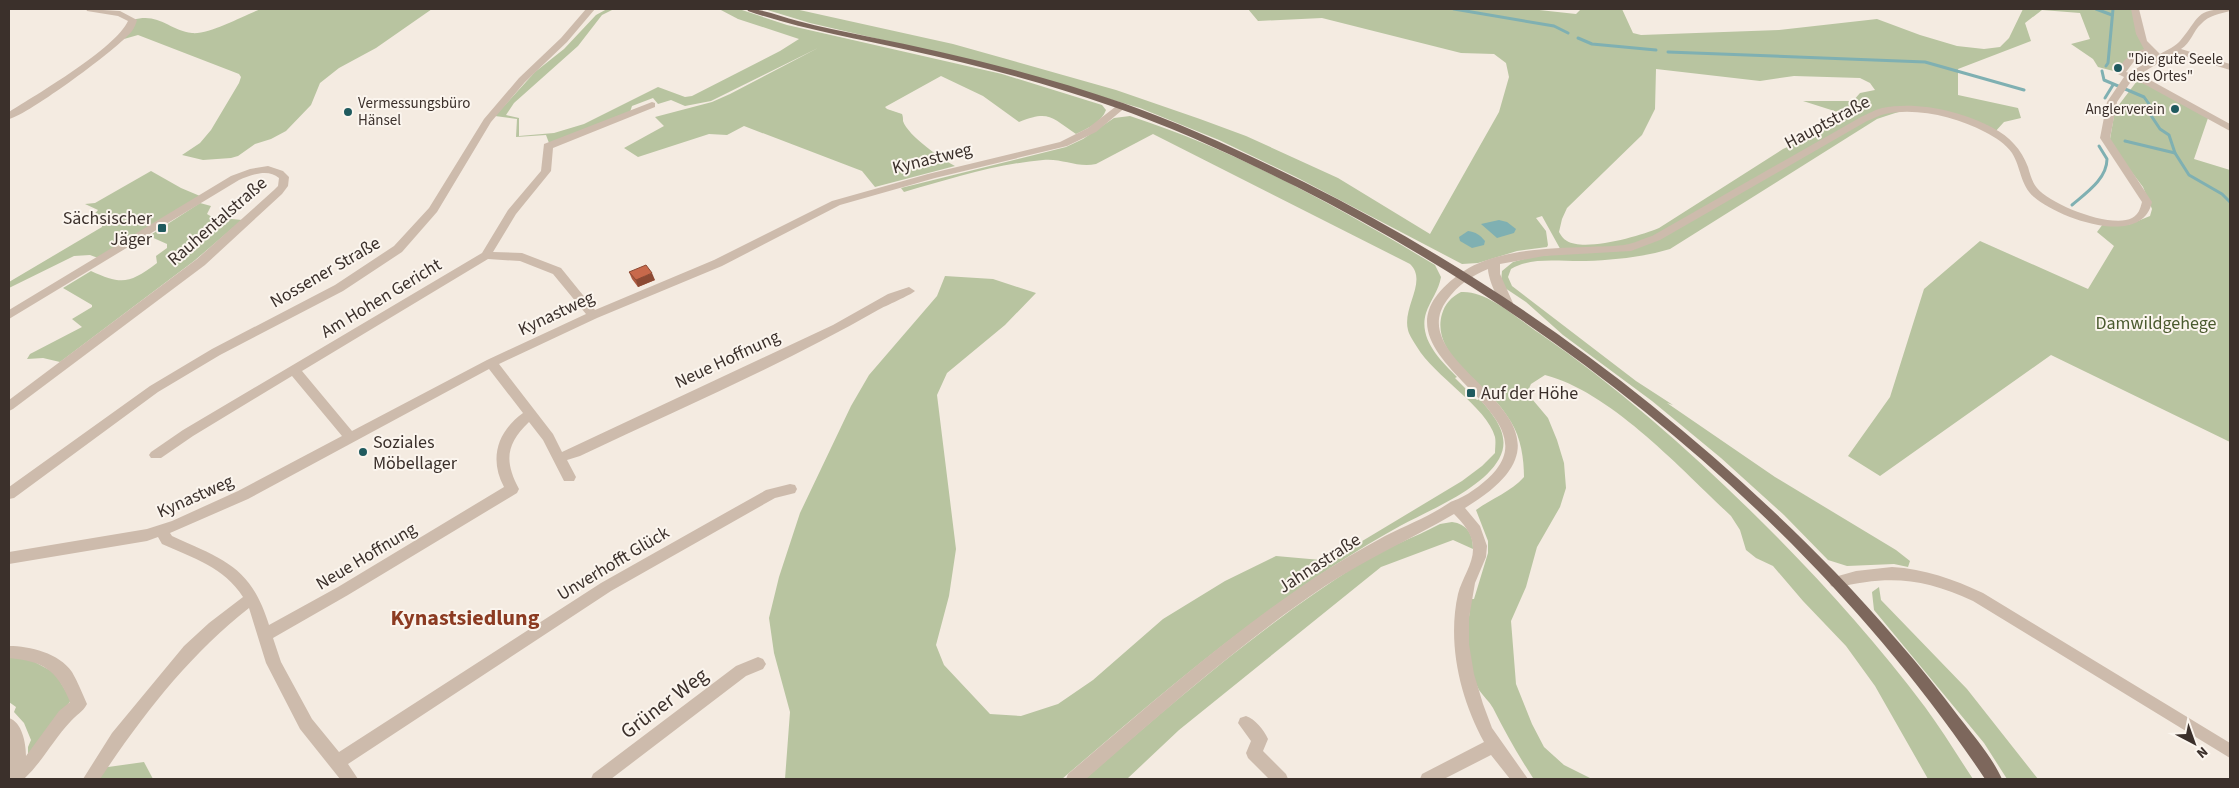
<svg xmlns="http://www.w3.org/2000/svg" width="2239" height="788" font-family="'Source Sans 3',sans-serif">
  <style>
    .green { fill: #b8c4a0; fill-rule: evenodd }
    .water { fill: #7fb0b2 }
    .lines { fill: none; stroke-linecap: round; stroke-linejoin: round }
    .stream { stroke: #7fb0b2; stroke-width: 3 }
    .minor { fill: #cdbbac; fill-rule: evenodd }
    .major { fill: #7d675c; fill-rule: evenodd }
    .wall { fill: #ac5a40 }
    .shaded-wall { fill: #8c4a34 }
    .building { fill: #c8694b; stroke: #8c4a34 }
    .poi-dot { fill: #1f5a5e; stroke: #fbf5ee; stroke-width: 2 }
    .labels { text-anchor: middle; stroke-width: 4; stroke-linejoin: round; paint-order: stroke }
    .far-poi-label { font-size: 15px; fill: #3b302b; stroke: #fbf5ee; text-anchor: start }
    .street-label { font-size: 18px; fill: #3b302b; stroke: #fbf5ee }
    .poi-label { font-size: 18px; fill: #3b302b; stroke: #fbf5ee; text-anchor: start }
    .park-label { font-size: 18px; fill: #4a5a2e; stroke: #fbf5ee }
    .near-street-label { font-size: 21px; fill: #3b302b; stroke: #fbf5ee }
    .district-label { font-size: 22px; font-weight: bold; fill: #8c3b22; stroke: #fbf5ee }
  </style>
  <rect width="100%" height="100%" fill="#f4ebe1"/>
  <g class="green">
    <path d="M261,9H432L376,48L339,68L320,83L311,105L286,131L271,139L255,144L238,156L231,158L203,160L182,155L200,143L211,130L239,83L241,77L239,74L138,35L124,39L133,20C158,12 169,30 192,33C209,35 244,15 261,9Z"/>
    <path d="M607,9H614L602,15L578,46L514,103L506,115L519,118V136L554,133L584,124L658,87L685,97L692,96L780,51L799,39L738,19L719,9H739L787,25L1002,74L1102,105L1106,110C1102,122 1087,129 1076,134C1051,117 1049,110 1019,122L983,96L941,76L885,107L887,109L902,114C903,116 903,119 903,121C908,136 942,159 955,166L875,187L862,171L744,126L727,135L709,134L638,157L624,148L664,126L655,117L712,102L730,94L818,48L711,101L685,106L671,100L658,104L653,98L632,106L630,112L549,143L546,135L516,137L517,119L495,116L535,72L564,49L596,15Z"/>
    <path d="M764,9H795L953,44L1116,90L1200,119L1246,136L1338,178L1430,234L1499,112L1509,77L1506,63L1494,54L1461,53L1322,18L1258,21L1248,9H1530L1576,14L1581,9H1622L1633,33L1641,35L1779,30L1877,19L1920,35L1957,46L1984,49L2000,47L2009,38L2023,9H2135L2143,43L2149,51L2139,53L2121,73L2098,67L2093,59L2071,44L2090,39L2080,13L2042,10L2025,23L2031,41L1958,69V95L2018,108L2021,118L2004,122L1994,133C1976,124 1935,109 1915,110C1901,110 1889,115 1877,119L1670,249C1644,257 1614,260 1586,261C1563,262 1532,256 1511,269L1508,277L1512,286L1636,381L1673,405L1667,403L1775,477L1896,550L1910,561L1908,567L1894,564L1847,566L1828,560L1784,515L1721,458L1652,401L1563,335L1526,302L1505,288L1501,282L1502,271L1513,262L1536,256L1563,254L1542,216L1536,218L1546,231L1548,245L1547,247L1517,251L1478,263L1462,264L1296,177L1219,140L1140,108L1007,69L810,23ZM1656,69L1760,81L1794,76L1860,78L1870,83L1875,90L1860,93L1853,101H1803L1847,115L1829,128L1783,149L1659,228C1640,236 1585,252 1567,241C1563,239 1561,235 1559,232L1562,219L1567,208L1642,135L1655,109Z"/>
    <path d="M2137,81L2143,82L2208,118L2194,159L2230,170V442L2051,355L1880,476L1848,456L1890,397L1924,289L1980,241L2088,289L2114,246L2097,232L2103,224L2128,225L2150,216L2152,209L2143,187L2121,158L2110,139L2115,110Z"/>
    <path d="M1130,116C1238,151 1338,207 1435,265L1441,277C1439,290 1430,301 1426,313C1418,339 1441,361 1457,377L1455,378L1477,400L1480,399C1494,416 1512,436 1499,459C1482,489 1430,510 1400,526C1277,594 1168,688 1062,779H785L790,712L774,653L769,618L779,577L800,513L851,406L869,375L937,296L945,276L993,279L1036,293L1005,325L947,373L937,395L956,549L949,596L936,645L944,665L990,714L1021,716L1058,704L1093,680L1163,619L1225,581L1276,556L1321,560L1339,555L1462,481L1482,466L1495,453C1495,448 1496,442 1495,437C1487,407 1434,376 1417,347C1414,342 1409,335 1408,330C1402,307 1428,281 1410,264L1153,134L1096,164C1077,168 1062,158 1043,160C996,164 950,179 904,192L901,188L1066,147L1083,139L1114,118Z"/>
    <path d="M151,171L181,188L200,196L98,258L90,255L74,256L9,288V282L102,227V225L90,219L98,210L85,204L95,203Z"/>
    <path d="M200,203L211,206L207,214L212,217L242,220L194,261L60,362L43,358L27,359L30,354L82,327L72,319L92,307V305L63,288L91,271C122,285 129,284 157,263L156,256L167,248V244L149,236Z"/>
    <path d="M1461,292C1487,290 1518,319 1539,333C1622,390 1696,456 1766,526C1823,583 1877,643 1925,707C1942,730 1957,755 1973,779H1928L1875,686L1846,646L1803,601L1773,566L1756,558L1746,550L1740,530L1731,516C1682,470 1611,392 1545,375L1531,384L1527,393L1548,418L1557,440L1564,463L1566,488L1560,507L1537,547L1526,587L1511,621L1516,684L1532,724L1544,747L1564,765L1592,779H1532L1533,778C1518,755 1505,732 1493,708C1489,701 1483,696 1479,690C1465,662 1467,629 1471,599H1474L1488,553V541L1476,510C1492,498 1511,492 1524,477C1524,459 1521,438 1511,422C1505,412 1498,403 1490,395C1470,374 1432,348 1442,314C1445,304 1451,297 1461,292Z"/>
    <path d="M1452,522C1467,524 1473,534 1473,549L1453,540L1381,567L1179,730L1127,779H1085C1172,703 1261,626 1359,564C1384,548 1414,538 1440,524Z"/>
    <path d="M1879,587L1881,600L1967,689L2038,779H2007L1984,743L1874,610L1872,592Z"/>
    <path d="M9,655L31,660L55,673L71,700L32,756H28V747L31,740L24,723L14,712L16,707L9,702Z"/>
    <path d="M144,762L153,779H95L101,768Z"/>
  </g>
  <g class="water">
    <path d="M1499,220L1507,222L1516,229L1514,233L1497,238L1481,224Z"/>
    <path d="M1468,231C1476,232 1480,235 1485,241L1484,245L1472,248L1460,241L1459,237Z"/>
  </g>
  <g class="lines">
    <g class="stream">
      <path d="M1454,9L1554,26L1568,33"/>
      <path d="M2096,9L2112,15"/>
      <path d="M1578,38L1592,44L1656,50"/>
      <path d="M1668,52L1925,62L2024,90"/>
      <path d="M2106,66L2108,63L2113,9"/>
      <path d="M2102,71L2104,80L2144,97L2149,104L2148,111L2160,129L2169,135L2175,153L2189,175L2222,194L2230,202"/>
      <path d="M2105,98L2113,85"/>
      <path d="M2125,141L2175,153"/>
      <path d="M2072,205C2086,193 2107,179 2107,159L2099,146"/>
    </g>
    <g class="minor">
      <path d="M86,9L120,11L137,20C136,23 135,27 132,31C120,47 28,115 9,119V112C36,95 116,48 128,21L118,16L87,11Z"/>
      <path d="M586,9H595L567,42L525,82L491,122L437,212L402,252L343,291L220,355L158,392L14,498L9,499V487L150,386L212,349L335,285L394,246L429,208L484,119L519,78L561,38Z"/>
      <path d="M2131,9H2139L2147,41L2160,54C2167,50 2176,46 2180,41C2200,18 2194,9 2230,9V11C2220,14 2209,15 2201,24C2193,31 2191,43 2181,49L2230,64V70L2175,53L2137,76L2150,80L2230,124V131L2144,84L2132,80L2117,102L2110,138L2152,202C2142,249 2058,218 2034,197C2020,185 2021,167 2012,153C2006,144 1995,137 1985,132C1957,117 1916,107 1885,114C1879,115 1873,119 1867,121L1660,240L1631,251L1544,256L1500,264V274L1513,303L1511,306L1507,307C1498,304 1488,278 1488,269C1471,276 1458,285 1447,300C1395,371 1614,419 1465,508L1480,526L1487,546L1486,557L1475,583L1469,618V644L1474,674L1483,704L1492,728L1528,779H1510L1491,755L1444,779H1420L1422,774L1484,742C1460,698 1447,643 1458,594C1462,578 1474,563 1473,547C1472,533 1463,523 1454,514C1411,539 1366,559 1325,586C1240,643 1163,712 1086,779H1066L1068,774C1148,706 1227,636 1314,578C1337,563 1361,549 1385,536C1407,525 1430,516 1449,503C1451,501 1456,500 1458,499C1471,493 1486,482 1496,470C1550,403 1347,350 1464,271C1496,250 1548,248 1586,247C1600,246 1616,247 1629,244C1637,242 1645,238 1652,236L1861,117C1868,114 1874,110 1882,108C1917,101 1962,111 1993,128C2010,137 2021,149 2028,167C2030,174 2032,182 2037,188C2051,205 2112,229 2132,218C2139,214 2140,209 2142,202L2100,138L2107,102L2124,77L2116,73C2123,60 2130,53 2144,49L2136,34ZM2149,54L2156,57L2129,73L2126,72L2135,60Z"/>
      <path d="M652,102L655,103V107L553,148L551,171L516,214L493,252L522,253L561,268L595,310L714,260L832,201L928,174L1060,142L1088,128L1119,104L1122,103L1127,106L1096,132L1067,146L935,178L840,205L722,266L597,318L499,364L553,434L562,452L833,325L888,294L909,287L915,291C911,295 885,306 878,310C782,365 679,409 580,456L567,460L576,477L574,481H564L543,440L529,422C506,444 504,461 519,489L517,493L348,595L273,638L281,662L312,719L339,752L601,583L766,490L790,484L795,485L797,489L795,493L775,498L611,591L348,764L358,779H340L300,729L266,663L249,608C189,655 142,716 100,779H83L112,733L184,646L209,623L243,597C224,567 193,558 162,544L158,537L147,541L9,564V552L147,529L172,521L238,491L342,436L292,376L193,436L161,458H151L149,455L151,452L183,430L482,253L508,210L541,171L544,144ZM488,259L520,261L553,274L586,314L487,360L352,431L302,371ZM489,369L523,413C497,432 489,459 504,487L338,587L269,625C251,567 225,560 172,536L170,533L248,499Z"/>
      <path d="M268,166L283,171L289,177L288,186L282,194L205,265L13,409L9,411V400L197,259L274,190L278,186L279,178C268,168 251,175 239,180L9,319V310L231,176L250,169Z"/>
      <path d="M1892,567C1925,569 1953,579 1983,593L2230,743V758L1973,601C1923,578 1889,575 1836,588L1831,586L1829,582L1831,578L1856,571Z"/>
      <path d="M9,646C30,646 59,653 72,672C78,682 82,693 87,704C83,712 76,715 71,721C53,740 43,761 24,779H9V718C22,722 26,743 26,756L59,711L70,702C57,670 43,661 9,658Z"/>
      <path d="M758,657L763,659L766,664L763,669L746,676L611,779H591L593,774L736,666Z"/>
      <path d="M1246,716C1255,719 1264,730 1268,739L1263,751L1286,774L1288,779H1269L1248,758L1246,753L1251,741L1238,723L1240,718Z"/>
    </g>
    <path class="major" d="M747,9C765,9 781,17 798,21C820,27 843,31 865,36C952,53 1039,74 1123,103C1185,125 1245,153 1304,182C1504,282 1679,412 1835,572C1879,618 1921,666 1959,717C1974,736 1992,757 2002,779H1985C1819,529 1564,322 1297,187C1237,157 1175,128 1111,106C1045,83 977,65 908,50C854,38 800,29 748,11Z"/>
  </g>
  <path class="wall" d="M629,272L655,280L638,287L632,279Z"/>
  <path class="shaded-wall" d="M652,273L655,280L638,287L636,280Z"/>
  <path class="building" d="M646,265L652,273L636,280L629,272Z"/>
  <g class="poi-dot">
    <circle cx="2118" cy="68" r="5"/>
    <circle cx="2175" cy="109" r="5"/>
    <circle cx="348" cy="112" r="5"/>
    <rect x="157" y="223" width="10" height="10" rx="2.5"/>
    <rect x="1466" y="388" width="10" height="10" rx="2.5"/>
    <circle cx="363" cy="452" r="5"/>
  </g>
  <g class="labels">
    <g class="far-poi-label">
      <text x="2128" y="64">"Die gute Seele<tspan x="2128" dy="17">des Ortes"</tspan></text>
      <text x="358" y="108">Vermessungsbüro<tspan x="358" dy="17">Hänsel</tspan></text>
      <text x="2165" y="114" text-anchor="end">Anglerverein</text>
    </g>
    <g class="street-label">
      <text transform="translate(1827 122) rotate(-28)" y="6">Hauptstraße</text>
      <text transform="translate(932 158) rotate(-14)" y="6">Kynastweg</text>
      <text transform="translate(217 221) rotate(-41)" y="6">Rauhentalstraße</text>
      <text transform="translate(325 272) rotate(-30)" y="6">Nossener Straße</text>
      <text transform="translate(381 298) rotate(-31)" y="6">Am Hohen Gericht</text>
      <text transform="translate(556 313) rotate(-25)" y="6">Kynastweg</text>
      <text transform="translate(727 359) rotate(-25)" y="6">Neue Hoffnung</text>
      <text transform="translate(195 496) rotate(-24)" y="6">Kynastweg</text>
      <text transform="translate(366 556) rotate(-31)" y="6">Neue Hoffnung</text>
      <text transform="translate(613 563) rotate(-31)" y="6">Unverhofft Glück</text>
      <text transform="translate(1319 563) rotate(-33)" y="6">Jahnastraße</text>
    </g>
    <g class="poi-label">
      <text x="152" y="224" text-anchor="end">Sächsischer<tspan x="152" dy="21">Jäger</tspan></text>
      <text x="1481" y="399">Auf der Höhe</text>
      <text x="373" y="448">Soziales<tspan x="373" dy="21">Möbellager</tspan></text>
    </g>
    <g class="park-label">
      <text x="2156" y="329">Damwildgehege</text>
    </g>
    <g class="near-street-label">
      <text transform="translate(664 703) rotate(-37)" y="7">Grüner Weg</text>
    </g>
    <g class="district-label">
      <text x="465" y="625">Kynastsiedlung</text>
    </g>
  </g>
  <rect width="2239" height="788" fill="none" stroke="#3b302b" stroke-width="20"/>
  <g transform="translate(2194 743) rotate(139)" stroke="#fbf5ee" stroke-width="4" paint-order="stroke">
  <path d="M0-4L9 19L0 12L-9 19Z" fill="#3b302b"/>
  <text y="-8" font-size="14" font-weight="bold" text-anchor="middle" fill="#3b302b">N</text>
  </g>
</svg>
